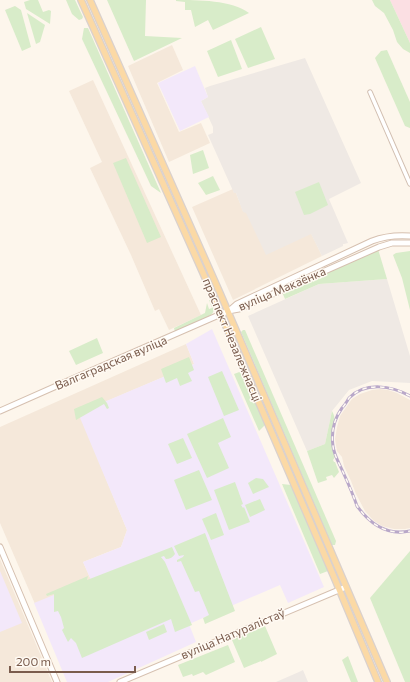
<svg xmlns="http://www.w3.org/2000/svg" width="410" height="682" font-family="Commissioner,sans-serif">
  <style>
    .residential { fill: #f5e8da }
    .industrial { fill: #efe9e4 }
    .education { fill: #f3e8fa }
    .medical { fill: #fbdfe3 }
    .green { fill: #d8ecc9 }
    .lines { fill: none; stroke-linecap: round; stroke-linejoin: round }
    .street-casing { stroke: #d1beb0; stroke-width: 5.5 }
    .secondary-casing { stroke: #d6c0b0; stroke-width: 7 }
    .primary-casing { stroke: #dad1cd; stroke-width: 8 }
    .street { stroke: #fff; stroke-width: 3.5 }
    .secondary { stroke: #fff; stroke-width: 5 }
    .primary { stroke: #fbd9a5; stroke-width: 5.5 }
    .rail-casing { stroke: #b9a8c9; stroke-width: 3 }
    .rail { stroke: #fffaf3; stroke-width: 1.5; stroke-dasharray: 4.5; stroke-linecap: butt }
    .labels { text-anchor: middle; stroke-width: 3; stroke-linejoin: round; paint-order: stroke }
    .street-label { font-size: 12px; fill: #7a5c4d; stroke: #fffaf3 }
  </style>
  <rect width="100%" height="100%" fill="#fdf6ec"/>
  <g class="residential">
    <path d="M172,45L183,70L157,83L179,132L201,123L210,143L169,162L128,66Z"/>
    <path d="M93,80L201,315L169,330L159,309L155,311L131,255L90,168L102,162L69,91Z"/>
    <path d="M233,189L234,193H236L243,211L311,233L322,256L233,300L192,207Z"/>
    <path d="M186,344L194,364L79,413L127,530L121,547L83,562L91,580L35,604L0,523V427Z"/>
    <path d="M380,389L388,390L397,393L410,400V528L405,529H394L382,526L374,521L365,511L356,494L351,481L344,466L342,457L337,451L335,439L337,427L340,416L352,399L360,394L372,390Z"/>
    <path d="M0,559L52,682H0Z"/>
  </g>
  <g class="industrial">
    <path d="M305,58L361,183L329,199L348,243L344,244H343V246L322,256L311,234L266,255L246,213L243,212L236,193H234L208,135L213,133V127L201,101L208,97L205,88L210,86Z"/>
    <path d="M387,279L410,356V383L372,381L349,390L332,411L325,444L307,451L248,316L319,284Z"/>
    <path d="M303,670L308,682H276L299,672Z"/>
  </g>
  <g class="education">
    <path d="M195,66L208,97L201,101L209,117L180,131L158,83Z"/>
    <path d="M212,329L324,587L288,603L280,585L189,624L196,642L108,682H67L34,603L91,580L83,562L121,547L127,530L78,413L194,364L186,344Z"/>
    <path d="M0,571L22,623L0,632Z"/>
  </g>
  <path class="medical" d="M390,0H410V43Z"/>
  <g class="green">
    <path d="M30,0H38L43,12L49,10L51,11L50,24L26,9L24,2Z"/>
    <path d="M66,0H75L83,17L82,19L79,20L72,14Z"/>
    <path d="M107,0H146L145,36L182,38L134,61Z"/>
    <path d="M176,0C198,0 232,0 249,13L213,30L208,20L195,27L191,10H185V2L176,1Z"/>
    <path d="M372,0H390L410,43V53L403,49L397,42L393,30L384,13L375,6Z"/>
    <path d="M15,6L21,10L31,47L22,51L5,10Z"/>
    <path d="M27,13L45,25L40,42L36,44Z"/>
    <path d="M261,27L275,59L248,68L235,39Z"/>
    <path d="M85,28H88L161,193L151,186L82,39L84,28Z"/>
    <path d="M231,40L242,69L218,77L207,51Z"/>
    <path d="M387,50L410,102V128L405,126L375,58L381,51Z"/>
    <path d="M203,150L209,168L193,174L190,155Z"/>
    <path d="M126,158L161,237L147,243L113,163Z"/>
    <path d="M213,176L220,190L206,195L198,183Z"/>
    <path d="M319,182L328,205L310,214L304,215L295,192Z"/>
    <path d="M378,249L387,279L319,284L285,299L282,292Z"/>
    <path d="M410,251V310L402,278L393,255L396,253Z"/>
    <path d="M209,300H210C213,305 216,310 211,315L175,332L174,328L205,313L207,303L209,309L212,308Z"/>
    <path d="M243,330H245L336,541L335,545H332L241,332Z"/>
    <path d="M97,338L103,353L76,365L69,351Z"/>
    <path d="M189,357L194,370L188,373L192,381L180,386L177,378L166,383L161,369Z"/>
    <path d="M222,371L239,410L224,416L208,377Z"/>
    <path d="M242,371L265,425L259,431L234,374Z"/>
    <path d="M102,397L107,403L109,408L107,409L104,404L76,420L74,409Z"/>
    <path d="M332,411C337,420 333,422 332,432C331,441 332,449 335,457L333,460L334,462H335L339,472L334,478L332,475L326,477L327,480L318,483L307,451L325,444Z"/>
    <path d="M223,418L231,437L218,443L229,468L207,478L187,434Z"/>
    <path d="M183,438L192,458L177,464L168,444Z"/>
    <path d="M199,470L212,500L186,510L174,480Z"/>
    <path d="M256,478L263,479L269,487L253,494L248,483Z"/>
    <path d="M235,482L243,504L241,505L243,508L244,507L250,522L229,530L214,490Z"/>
    <path d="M282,484L291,485L328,571L320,574Z"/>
    <path d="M260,499L265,510L250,517L245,505Z"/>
    <path d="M216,513L224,535L211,540L202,519Z"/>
    <path d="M205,533L235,611L205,624L203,618L209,615L199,591L195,592L181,561L177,562V560L183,557L184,555L179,556L174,546Z"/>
    <path d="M172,547L175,554C173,557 170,559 166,559L164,556L161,557L165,562L192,625L175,632L171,619L82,658L76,643L71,638L68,642L62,630L64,628L61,617L58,611L54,612V594L47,596L46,594L88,576L87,580Z"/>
    <path d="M410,551V682H405L370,598Z"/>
    <path d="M164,624L167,632L149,640L146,632Z"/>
    <path d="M265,626L277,654L261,662V661L244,668L232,640Z"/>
    <path d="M228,645L235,662L206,675L203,672L193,676L192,674L183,677L178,665Z"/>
    <path d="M348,656L358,682H351L342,660Z"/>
  </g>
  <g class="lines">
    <g class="street-casing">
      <path id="street" d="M370,92L410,184"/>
    </g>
    <g class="secondary-casing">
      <g id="secondary">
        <path d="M229,311L237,304L372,241C385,236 396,235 410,236"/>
        <path d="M0,411L70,380L228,311L239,309L379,247L392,243H410"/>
        <path d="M0,547L57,682"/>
        <path d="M120,682L346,587"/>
      </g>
    </g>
    <g class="primary-casing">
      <g id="primary">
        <path d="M81,0L203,273L334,577L378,682"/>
        <path d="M90,0L220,293L387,682"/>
      </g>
    </g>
    <use href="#street" class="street"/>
    <use href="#secondary" class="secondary"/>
    <use href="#primary" class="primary"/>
    <g class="rail-casing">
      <path id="rail" d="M410,396C392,386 366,381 349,398C347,401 345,405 342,408C334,419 331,432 333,446C334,455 339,463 343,472C348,483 353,494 357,506C370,524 387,536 410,531"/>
    </g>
    <use href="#rail" class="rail"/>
  </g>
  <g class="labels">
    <g class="street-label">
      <text transform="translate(282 289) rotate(-23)" y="4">вуліца Макаёнка</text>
      <text transform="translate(232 340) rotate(67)" y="4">праспект Незалежнасці</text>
      <text transform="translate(111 363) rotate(-23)" y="4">Валгаградская вуліца</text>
      <text transform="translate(233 634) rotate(-23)" y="4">вуліца Натуралістаў</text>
    </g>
  </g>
  <path d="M10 666v6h125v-6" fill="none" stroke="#7a5c4d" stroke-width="2"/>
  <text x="16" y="666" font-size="12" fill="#7a5c4d" stroke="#fffaf3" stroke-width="3" paint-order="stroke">200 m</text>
</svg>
